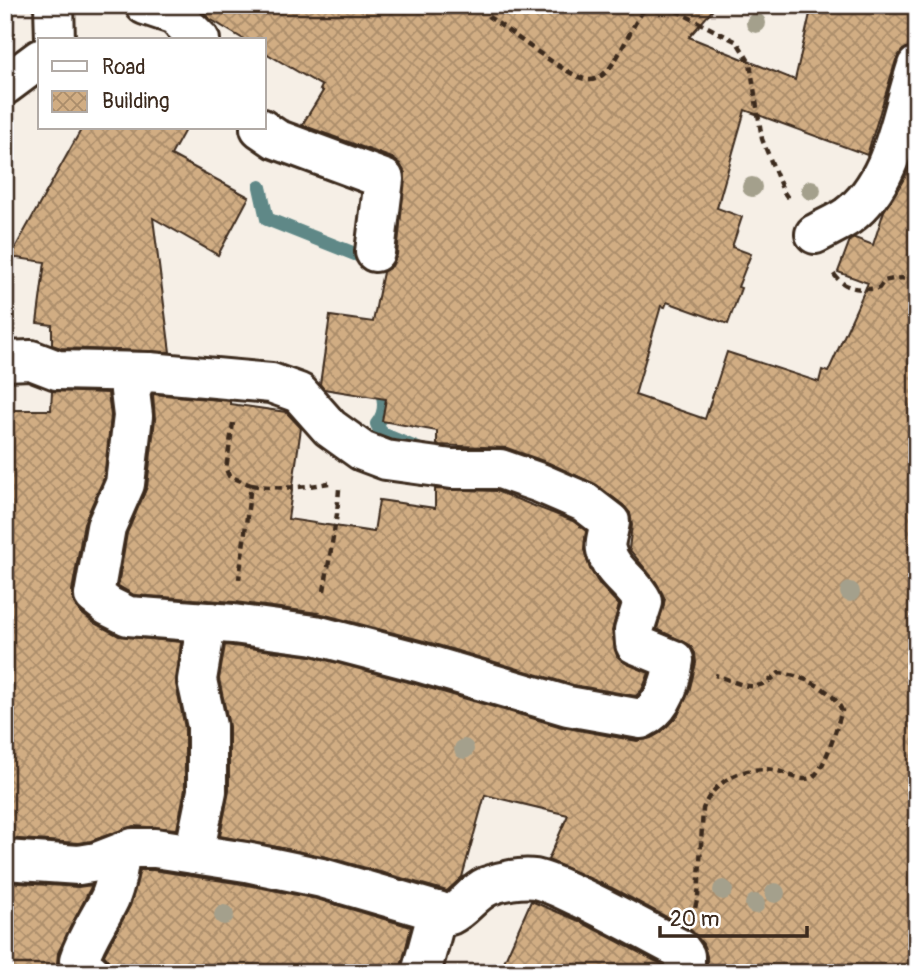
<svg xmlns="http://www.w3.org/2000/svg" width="922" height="978" font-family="Pangolin,sans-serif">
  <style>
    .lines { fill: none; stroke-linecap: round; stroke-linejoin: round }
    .stream { stroke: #5e8887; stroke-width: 14 }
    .building { fill: url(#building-cross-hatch); stroke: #3b2a1e; stroke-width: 2 }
    .minor-casing { stroke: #3b2a1e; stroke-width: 44 }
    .path { stroke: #3b2a1e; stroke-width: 4.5; stroke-dasharray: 7 5; stroke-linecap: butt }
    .minor { stroke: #fff; stroke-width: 38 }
    .tree { fill: #a4a08c }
  </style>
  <defs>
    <pattern id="building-cross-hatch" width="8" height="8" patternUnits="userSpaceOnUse" patternTransform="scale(1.75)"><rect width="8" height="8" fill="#d1ad83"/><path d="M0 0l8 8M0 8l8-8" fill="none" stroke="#ab8d6b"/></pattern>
  </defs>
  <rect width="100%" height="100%" fill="#f6efe6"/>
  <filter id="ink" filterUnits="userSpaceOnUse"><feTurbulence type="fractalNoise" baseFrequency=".0143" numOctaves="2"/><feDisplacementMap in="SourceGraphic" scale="14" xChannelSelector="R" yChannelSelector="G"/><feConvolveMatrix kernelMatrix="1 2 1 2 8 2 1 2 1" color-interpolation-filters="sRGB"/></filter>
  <g filter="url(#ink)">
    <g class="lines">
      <g class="stream">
        <path d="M260,187L267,219L355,254L391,265L388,283"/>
        <path d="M376,384C386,394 387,412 377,424L382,434L418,449"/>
      </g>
    </g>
    <g class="building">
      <path d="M196,5H717L689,37L795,80L812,5H917V45L903,50L896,60L867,155L745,110L717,208L742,217L732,247L751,254L738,287L741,288L728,324L667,302L665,307L661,306L635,395L705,419L727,352L819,382L822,370L828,372L868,283L838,272L850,240L855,238L873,245L884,211L905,177L917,146V973H707V956L703,944L691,930L612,888L548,860L568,815L485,795L462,877L447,891L327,857L220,836L229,791V726L219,679L225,645L311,656L412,683L562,727L637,741L651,738L660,733L678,715L689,692L696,663L695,653L690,645L657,629L665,599L656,582L629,549L632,525L630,513L623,505L597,485L549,463L507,448L437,445V431L382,421L386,399L324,389L320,384L330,316L373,322L383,272L392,266L397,255L405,173L400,164L392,158L302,125L323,91L320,90L322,86L264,52V40H245L210,19Z"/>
      <path d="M82,128H186L171,155L249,197L218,255L153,218L170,352L61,348L52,345V325L37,323L45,262L10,257Z"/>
      <path d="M52,391L108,393L111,416L104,478L84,523L72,591L74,603L80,612L94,623L119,636L181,642L176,684L185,728V789L177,829L133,826L91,841L78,843L5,838V410H51Z"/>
      <path d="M153,394L230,401V404L286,412L301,428L288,519L374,532L379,500L435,508V489L496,491L573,521L586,531L584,550L590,569L600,585L619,605L612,631L617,656L627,664L649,673L642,690L636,696L573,685L424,641L318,613L235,602L134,595L120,587L118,586L127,533L147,487L155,419Z"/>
      <path d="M140,870H153L242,884L317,899L411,927L400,973H112L111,964L104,955L130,906Z"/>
      <path d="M5,882L78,887L92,885L58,953L57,963L61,973H5Z"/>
      <path d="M531,901L579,921L663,965V973H499Z"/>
    </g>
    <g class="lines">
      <g class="minor-casing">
        <g id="minor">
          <path d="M54,5L55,40"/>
          <path d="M145,5L175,15L200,40"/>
          <path d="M5,85L40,59"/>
          <path d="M260,128L276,139L384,179L375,252"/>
          <path d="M815,234C826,228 838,223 848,216C894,182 900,117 917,66"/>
          <path d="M5,361L31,360L57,370L149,372"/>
          <path d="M149,372L271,383L299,393L330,428L362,451L386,460L452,469H500L540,483L584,502L610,522C609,530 604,542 606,550C611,573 634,582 643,602L634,630L635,644L674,660C671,682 663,709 641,719L568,706L418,662L315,635L233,624L128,616L108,606L94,595L106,527L125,484L133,416L130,391L137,377Z"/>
          <path d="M194,854L207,791V726L197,680L204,638L210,622"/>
          <path d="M5,860L79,865L97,862L133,848H155L246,862L322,878L450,915C465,908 472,893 488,886C501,881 521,877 535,879C549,882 562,889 575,895C611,911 645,931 680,949L685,956V973"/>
          <path d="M91,973L83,967L79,960C86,937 100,919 110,898C116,884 118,869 120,854"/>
          <path d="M421,973L438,911"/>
        </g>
      </g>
      <g class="path">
        <path d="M483,5L489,17C507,29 573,81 590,80C597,80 603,75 608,70C624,51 631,24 648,5"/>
        <path d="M665,5L737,42L750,63L762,139L783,191L788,198"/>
        <path d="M834,274C844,290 862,290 879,288L884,281C896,278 905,277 917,281"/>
        <path d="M233,423L226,469L229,476L251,485L239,579"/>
        <path d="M251,485C278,489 302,488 329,483"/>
        <path d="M324,591L337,514L339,489"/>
        <path d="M695,908L698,897L703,809C712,782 744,765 773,770C785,771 803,785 814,776C827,764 836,728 842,711C834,689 801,675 779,673C754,696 743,684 715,675"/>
      </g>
      <use href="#minor" class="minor"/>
    </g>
    <g class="tree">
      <circle cx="756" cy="23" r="10"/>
      <circle cx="752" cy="187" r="10"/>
      <circle cx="811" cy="190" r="10"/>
      <circle cx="850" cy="592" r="10"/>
      <circle cx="464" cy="749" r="10"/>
      <circle cx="723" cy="890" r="10"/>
      <circle cx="775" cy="893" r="10"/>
      <circle cx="755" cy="904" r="10"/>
      <circle cx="224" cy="915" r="10"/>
    </g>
  </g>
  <rect width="922" height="978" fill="none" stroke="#fff" stroke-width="28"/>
  <rect x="14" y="14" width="894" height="950" fill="none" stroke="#3b2a1e" stroke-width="2.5" filter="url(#ink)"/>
  <rect x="38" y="38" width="228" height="91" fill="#ffffff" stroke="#b1aaa5" stroke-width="2"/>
  <rect x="52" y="61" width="35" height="10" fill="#ffffff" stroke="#b1aaa5" stroke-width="2"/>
  <text x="102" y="74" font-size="21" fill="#3b2a1e">Road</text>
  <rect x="52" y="91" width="35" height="21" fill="url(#building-cross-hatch)" stroke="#b1aaa5" stroke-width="2"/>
  <text x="102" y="108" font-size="21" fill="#3b2a1e">Building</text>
  <path d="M660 926v10h147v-10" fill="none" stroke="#3b2a1e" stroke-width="3.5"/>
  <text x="670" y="926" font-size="21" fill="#3b2a1e" stroke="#ffffff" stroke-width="5" paint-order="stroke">20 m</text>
</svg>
